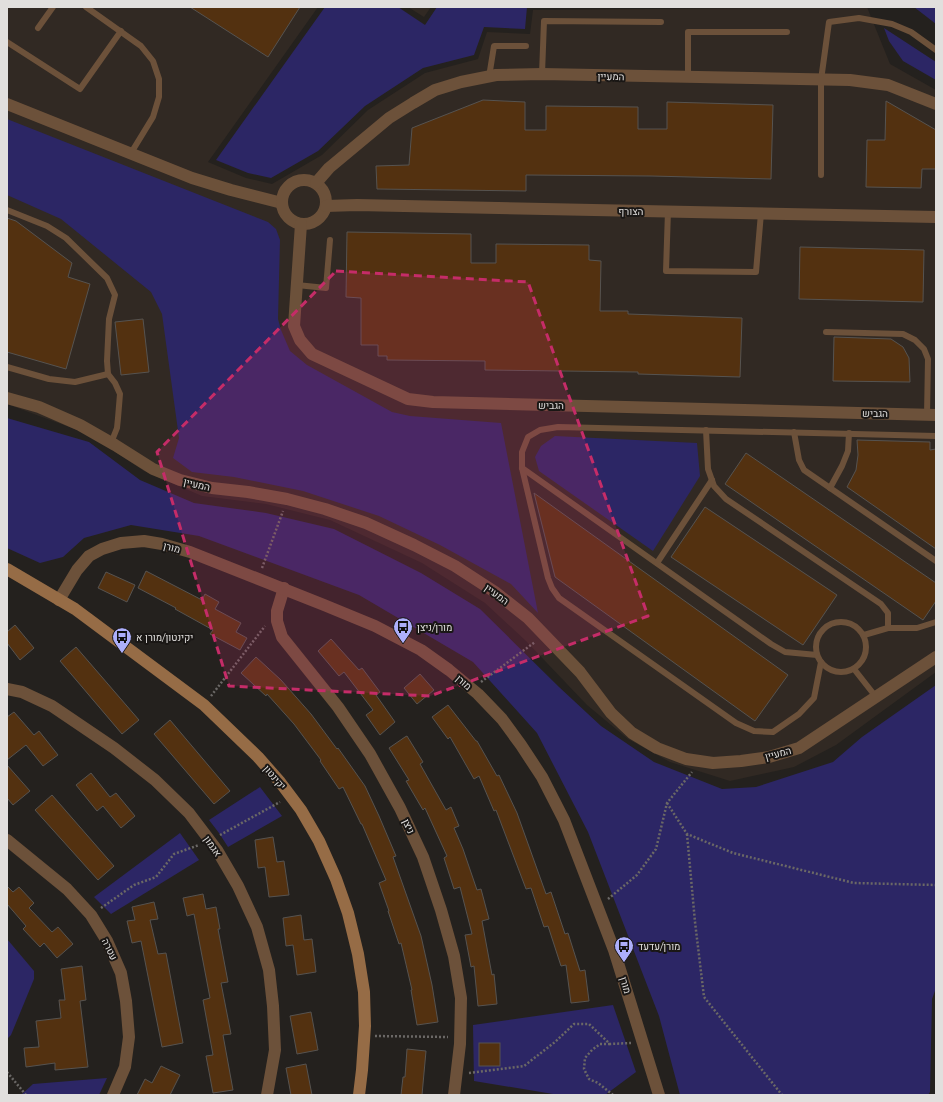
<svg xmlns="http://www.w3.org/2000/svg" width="943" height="1102" font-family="Montserrat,Heebo,sans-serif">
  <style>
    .built { fill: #312923 }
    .green { fill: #2c2665 }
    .building { fill: #533110; stroke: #565350 }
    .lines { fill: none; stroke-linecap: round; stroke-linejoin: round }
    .path { stroke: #6b6866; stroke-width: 2.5; stroke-dasharray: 2 2; stroke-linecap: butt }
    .lane { stroke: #6c513a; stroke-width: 6 }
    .street { stroke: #6c513a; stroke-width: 12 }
    .secondary { stroke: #966c46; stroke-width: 12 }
    .marked { fill: #c52c68; fill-opacity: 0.2; stroke: #c52c68; stroke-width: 3; stroke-dasharray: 8 5; stroke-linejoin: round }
    .labels { text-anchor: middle; stroke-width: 4; stroke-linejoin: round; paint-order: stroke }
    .street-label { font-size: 10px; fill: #e1dfdd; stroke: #1a1715 }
    .poi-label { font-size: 10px; fill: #e1dfdd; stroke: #1a1715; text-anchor: start }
  </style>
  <rect width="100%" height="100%" fill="#24211e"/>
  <g class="built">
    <path d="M7,7H318L208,162L246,178L272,184L322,155L368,110L425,73L478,59L487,32L530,34L533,10L867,7L890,64L936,90V672L836,745L794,767L730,781L670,762L628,739L587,705L526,641L485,603L422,563L330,520L266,504L202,496L144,471L88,434L7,404Z"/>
    <path d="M408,7H431L424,17Z"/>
  </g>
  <g class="green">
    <path d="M325,7H398L425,25L437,7H527L525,29L484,27L474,55L423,68L365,106L318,151L271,178L248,173L216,160Z"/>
    <path d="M914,7H936V24Z"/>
    <path d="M884,28L936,62V80L903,61L889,41Z"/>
    <path d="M7,119L268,222L276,229L280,240L278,319L281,330L290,351L307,365L392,412L410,416L501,423L538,613L511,584L440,545L379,516L303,491L234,477L192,472L173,458L179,438L162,314L151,292L61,219L7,195Z"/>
    <path d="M7,418L89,442L140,480L194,503L266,513L334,529L421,573L480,609L559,687L601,726L654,762L722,789L756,787L833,762L862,737L936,685V988L932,999L930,1092L928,1095H680L659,1016L588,832L537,733L473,662L359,595L199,536L131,525L84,538L63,557L40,563L7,548Z"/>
    <path d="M555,436L697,443L700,476L653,551L539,471L535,457L541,446Z"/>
    <path d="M260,787L282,816L228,847L219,833L209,820Z"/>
    <path d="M180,833L199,860L111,914L94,897Z"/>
    <path d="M7,939L34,971V979L11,1035L7,1039Z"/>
    <path d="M613,1005L636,1072L605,1095H559L474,1081L473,1025Z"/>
    <path d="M107,1078L99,1095H21L33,1084Z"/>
  </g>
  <g class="building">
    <path d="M190,7H300L268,57Z"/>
    <path d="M483,100L525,102V130H546V106L638,107V129H667V102L773,105L771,179L651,176L526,175V191L377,189L376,166L409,165L412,128Z"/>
    <path d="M886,101L936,130V169H922L921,188L866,187L867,140H885Z"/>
    <path d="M7,218L16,221L72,263L68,277L90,284L66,369L7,352Z"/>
    <path d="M347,232L471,234V263H496V244L589,245V260L601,261L600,311H628V314L742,318L740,377L638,374V372L485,370V361L387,360V356H378V345H361V298L346,297Z"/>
    <path d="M800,247L924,250L923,302L799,299Z"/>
    <path d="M143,319L149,372L121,375L115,322Z"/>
    <path d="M834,337L891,339L903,347L909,358L910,382L833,381Z"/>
    <path d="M857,440L930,442V450L936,449V549L847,487L856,470L858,455Z"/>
    <path d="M746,453L936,583V601L923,620L725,484Z"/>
    <path d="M534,493L788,675L755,721L555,577Z"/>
    <path d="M705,507L837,595L803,645L671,557Z"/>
    <path d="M146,571L202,600L205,594L219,602L215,609L241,623L236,632L247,638L240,650L210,634L213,630L175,609L176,608L138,588Z"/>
    <path d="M106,572L135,585L127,602L98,588Z"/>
    <path d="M15,625L34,648L20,660L7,643V632Z"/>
    <path d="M331,639L359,670L362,668L380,692L376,695L395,722L380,735L366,715L373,710L344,672L339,676L318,651Z"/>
    <path d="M76,647L139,720L122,734L60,661Z"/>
    <path d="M256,657L281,680L311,714L337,749L338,748L365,786L379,816L396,856L393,857L421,936L432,985L438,1022L417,1025L411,990H412L401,943L399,944L388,911H389L379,883L386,880L362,824H361L343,787L339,789L320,761L321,760L294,724L267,694L266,696L241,673Z"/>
    <path d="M420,674L434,690L417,704L404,688Z"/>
    <path d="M448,705L476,741H477L497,776L499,775L517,813L546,894L551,892L565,934L568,933L580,971L585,970L589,1001L571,1003L566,965L561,966L548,926L544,927L531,888L526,889L496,810L494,811L479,776L474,779L450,737L448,739L432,717Z"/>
    <path d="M14,712L34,735L39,731L58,755L43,766L26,745L7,760V717Z"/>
    <path d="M170,720L230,791L214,804L154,734Z"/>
    <path d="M407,736L423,762L420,764L446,810L451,807L459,826L454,828L463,849L477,890L481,889L489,919L482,921L492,975L494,974L497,1004L478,1006L474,966L471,967L465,935L472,934L460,887L454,889L444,858L447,856L425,808L423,810L406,781L409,780L389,748L405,737Z"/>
    <path d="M7,765L30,791L13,805L7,798Z"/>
    <path d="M91,773L110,797L116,793L135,816L121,828L103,806L97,811L76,785Z"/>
    <path d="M52,795L114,866L98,880L35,810Z"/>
    <path d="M273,837L277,862L284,861L289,895L269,897L265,867L258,868L255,840Z"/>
    <path d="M7,886L13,892L19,887L34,903L29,908L52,932L58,927L73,944L57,958L44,943L40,947L23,929L26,926L7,904Z"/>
    <path d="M203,894L206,909L216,907L220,929H218L228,982L221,983L231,1034L223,1035L233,1090L213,1093L206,1056L213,1055L203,1000L210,998L194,914L187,916L183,898Z"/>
    <path d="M154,902L158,919L150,920L158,954L166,953L183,1043L162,1047L141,941L132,943L127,921L135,920L132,907Z"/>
    <path d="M301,915L304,940L312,939L316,972L297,975L293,945L286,946L283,918Z"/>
    <path d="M82,966L86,1000L80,1001L88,1067L55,1070V1063L26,1067L24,1048L39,1047L36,1021L61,1018L59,1000H65L61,969Z"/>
    <path d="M311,1012L318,1050L297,1054L290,1016Z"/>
    <rect x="479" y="1043" width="21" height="23"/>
    <path d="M407,1049L426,1051L422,1095H401L403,1077H405Z"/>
    <path d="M306,1064L312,1095H291L286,1068Z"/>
    <path d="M161,1066L180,1075L170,1095H137L145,1079L152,1083Z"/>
  </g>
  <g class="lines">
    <g class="path">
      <path d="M262,568L283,511"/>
      <path d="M481,682L535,642"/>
      <path d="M211,696L265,626"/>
      <path d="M667,803L687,834L733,853L854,883L936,885"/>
      <path d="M687,834L695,922L704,997L782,1095"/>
      <path d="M220,835L280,802"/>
      <path d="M608,899L637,875L656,849L667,803L692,772"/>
      <path d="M101,908L134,885L156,877L174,854L199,845"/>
      <path d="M375,1036L448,1037"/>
      <path d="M610,1044H600L592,1050L585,1058L584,1069L589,1079L598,1083L613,1095"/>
      <path d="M7,1072L26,1095"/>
      <path d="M469,1073L524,1066L555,1042L574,1024H589L610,1044L631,1043"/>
    </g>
    <g class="lane">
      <path d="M86,7L141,46L153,61L159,79V97L153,117L131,153"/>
      <path d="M38,28L53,7"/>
      <path d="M7,42L80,89L121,31"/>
      <path d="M542,74L544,21L661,22"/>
      <path d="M489,77L494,46H526"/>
      <path d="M688,77V32H787"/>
      <path d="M821,175V80L829,22L859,18L892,24L911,32L936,50"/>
      <path d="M7,210L47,226L66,238L107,278L115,295L109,319L107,361L108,374L115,383L120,394L118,418L117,428L111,443"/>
      <path d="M668,211L666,271L756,272L761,213"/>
      <path d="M297,285L326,288L330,240"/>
      <path d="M826,332L903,334L915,340L924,349L928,359L927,415"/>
      <path d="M7,367L49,379L75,382L108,374"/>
      <path d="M706,430L708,469L714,486L726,499L881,604L888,613V628"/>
      <path d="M794,432L799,460L804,470L936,561"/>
      <path d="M522,468L771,644L785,652L817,655"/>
      <path d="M830,488L842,466L848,451L849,433"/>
      <path d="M657,563L712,480"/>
      <circle cx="841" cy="647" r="25"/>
      <path d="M864,635L888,628H917L936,622"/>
      <path d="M821,662L814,698L799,714L773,732L754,731L736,723L559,598L552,588L548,578L522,468V452L528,437L540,430L558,427L936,436"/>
      <path d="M854,669L876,697"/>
    </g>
    <g class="street">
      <path d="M7,104L192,178L231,190L282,203"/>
      <circle cx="304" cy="202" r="22"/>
      <path d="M316,183L329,168L389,118L413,103L435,90L461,82L496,75L542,74L850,80L888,85L936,104"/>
      <path d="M326,206L357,205L936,217"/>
      <path d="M301,224L294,326L300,340L312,354L408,399L433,402L936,415"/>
      <path d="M7,398L39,407L80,425L115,445L153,469L180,480L212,488L248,492L287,499L325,509L366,523L414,545L455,566L495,592L528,618L580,672L611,713L632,733L657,748L686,759L713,763L741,761L769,757L799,748L936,657"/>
      <path d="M284,588L277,611V621L282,637L338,707L370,754L400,808L423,857L441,910L454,956L461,998L460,1044L454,1095"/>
      <path d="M59,600L77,570L89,556L102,549L121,543L144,541L162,544L190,552L324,605L375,626L421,650L449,670L478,694L502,719L521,745L542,777L564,820L614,950L659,1095"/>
      <path d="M7,689L22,692L52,706L114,748L155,780L189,813L217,850L238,886L257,927L269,970L273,1006L275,1050L267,1095"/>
      <path d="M7,840L67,889L91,915L107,941L121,973L126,1001L129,1037L125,1067L113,1095"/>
    </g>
    <path class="secondary" d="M7,569L75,609L204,705L258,757L280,782L301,810L319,841L336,879L348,913L358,954L364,992L365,1026L362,1070L359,1095"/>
  </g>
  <path class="marked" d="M336,271L528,282L648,616L430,696L229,686L157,452Z"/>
  <defs>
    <g id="bus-pin" transform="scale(1)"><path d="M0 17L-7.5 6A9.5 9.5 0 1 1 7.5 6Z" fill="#adaffb" stroke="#1a1715"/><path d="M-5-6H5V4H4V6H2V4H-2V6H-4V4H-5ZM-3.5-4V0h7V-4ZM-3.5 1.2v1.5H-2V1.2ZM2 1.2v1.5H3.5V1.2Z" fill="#111"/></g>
  </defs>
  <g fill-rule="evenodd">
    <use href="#bus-pin" x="403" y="627"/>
    <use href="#bus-pin" x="122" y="637"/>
    <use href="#bus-pin" x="624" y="946"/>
  </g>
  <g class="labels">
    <g class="street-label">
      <text transform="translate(611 76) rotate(1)" y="4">המעיין</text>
      <text transform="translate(631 211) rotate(1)" y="4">הצורף</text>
      <text transform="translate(551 405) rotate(1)" y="4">הגביש</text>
      <text transform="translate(875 413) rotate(1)" y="4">הגביש</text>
      <text transform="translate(197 484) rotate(13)" y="4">המעיין</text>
      <text transform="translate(172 547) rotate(14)" y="4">מורן</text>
      <text transform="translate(497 594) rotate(36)" y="4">המעיין</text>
      <text transform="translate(464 682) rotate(41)" y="4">מורן</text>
      <text transform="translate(778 753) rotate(-15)" y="4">המעיין</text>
      <text transform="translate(275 777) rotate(49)" y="4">יקינטון</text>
      <text transform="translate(409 826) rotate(65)" y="4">ניצן</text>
      <text transform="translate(213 846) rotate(55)" y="4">אגמון</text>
      <text transform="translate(110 949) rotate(64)" y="4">עטרה</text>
      <text transform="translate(626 985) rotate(73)" y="4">מורן</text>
    </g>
    <g class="poi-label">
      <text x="417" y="631">מורן/ניצן</text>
      <text x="136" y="641">יקינטון/מורן א</text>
      <text x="638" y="950">מורן/עדעד</text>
    </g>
  </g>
  <rect width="943" height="1102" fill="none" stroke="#e1dfdd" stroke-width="16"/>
</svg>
